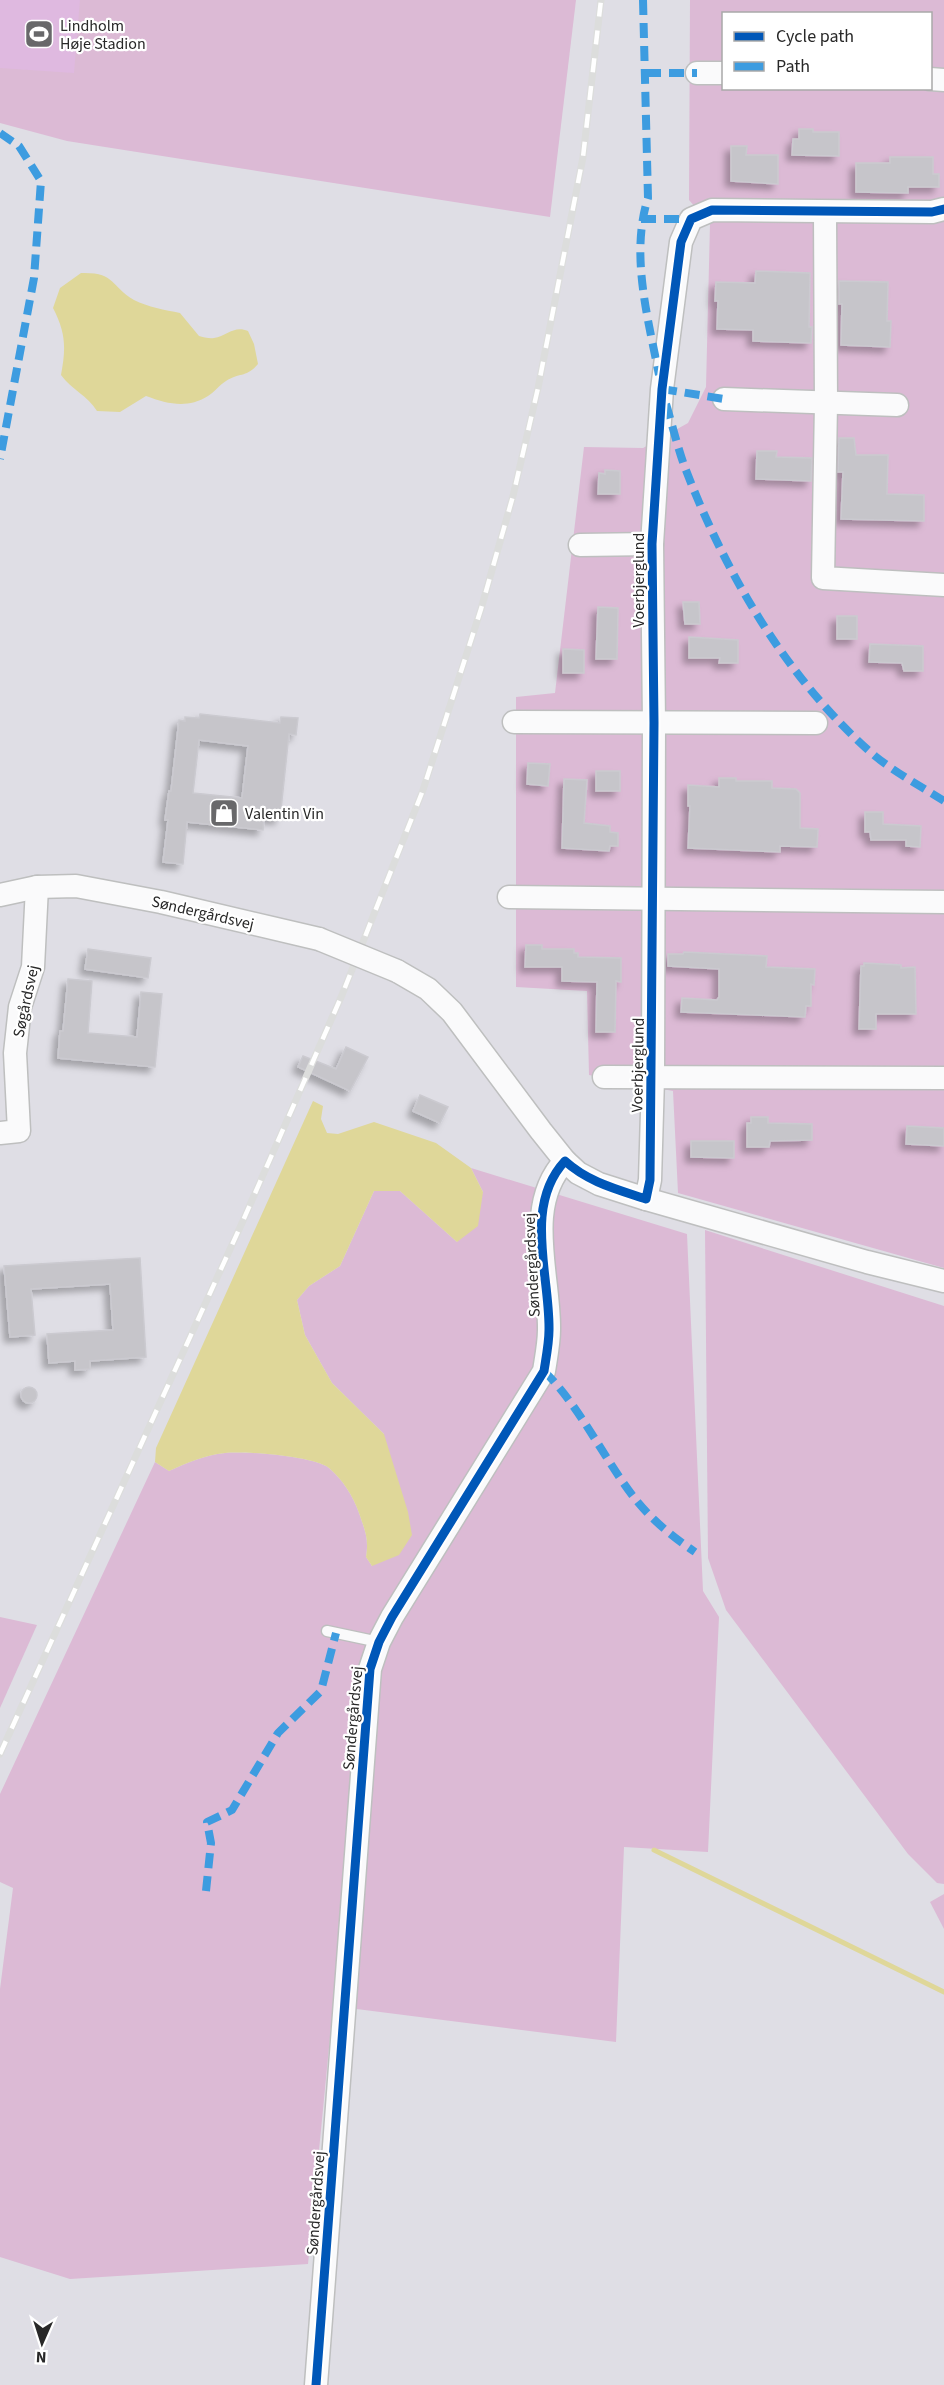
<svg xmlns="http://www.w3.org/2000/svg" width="944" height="2385" font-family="'Source Sans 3',sans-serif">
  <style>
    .green { fill: #dcbad5; fill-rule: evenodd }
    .pitch { fill: #dfb9e0 }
    .water { fill: #dfd799 }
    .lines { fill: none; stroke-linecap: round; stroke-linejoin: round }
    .stream { stroke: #dfd799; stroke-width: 5 }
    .building { fill: #c6c5ca; stroke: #cbcad0; stroke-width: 1.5; fill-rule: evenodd; filter: url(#shadow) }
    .lane-casing { stroke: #bebfbf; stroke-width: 13 }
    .street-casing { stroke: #bebfbf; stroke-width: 25 }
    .lane { stroke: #fafafb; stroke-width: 10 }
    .street { stroke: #fafafb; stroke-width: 22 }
    .rail-casing { stroke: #dcdddc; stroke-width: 7 }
    .rail { stroke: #fff; stroke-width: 4.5; stroke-dasharray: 14; stroke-linecap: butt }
    .street-bridge-casing { stroke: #bebfbf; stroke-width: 25; stroke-linecap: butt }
    .street-bridge { stroke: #fafafb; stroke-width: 22 }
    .quiet { stroke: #3d9ce0; stroke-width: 8; stroke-dasharray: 15 8; stroke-linecap: butt }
    .cycleway-casing { stroke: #fff; stroke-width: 13 }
    .cycleway { stroke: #0057b8; stroke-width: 9 }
    .labels { text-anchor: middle; stroke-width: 4.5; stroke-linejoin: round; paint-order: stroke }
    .poi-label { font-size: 16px; fill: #282828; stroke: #fff; text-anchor: start }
    .street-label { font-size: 16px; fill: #282828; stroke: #fff }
  </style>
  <defs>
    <filter id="shadow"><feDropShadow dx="-5.5" dy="5.5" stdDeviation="3" flood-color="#0004"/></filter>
  </defs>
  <rect width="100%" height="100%" fill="#dfdee5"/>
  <g class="green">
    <path d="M0,0H576L550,217L67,141L0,123Z"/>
    <path d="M690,0H944V1268L678,1193L673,1091L589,1075L587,991L516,987V697L555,693L584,447L643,448L688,423L706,387L710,224L689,200ZM724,14H930V88H724Z"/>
    <path d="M471,1168L687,1234L703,1591L719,1617L708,1852L624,1847L616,2042L333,2006L308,2264L70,2279L0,2257V1989L13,1888L0,1882V1794L155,1462L169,1471C187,1463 205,1455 225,1453C246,1451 313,1456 329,1468C343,1480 353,1496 359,1513C365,1531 369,1538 366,1557L372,1566L384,1434L332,1383L305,1335L297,1300L309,1286L340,1266L374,1191H400L457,1242L483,1192Z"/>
    <path d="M705,1230L944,1306V1884L937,1883L908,1854L726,1610L708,1558Z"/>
    <path d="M0,1617L37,1625L0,1708Z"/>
    <path d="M944,1894V1929L930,1902Z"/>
  </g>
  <path class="pitch" d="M0,0H80L74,73L0,68Z"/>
  <g class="water">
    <path d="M81,273C116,272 110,286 134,300C148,307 165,310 180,313L199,336C203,337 210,339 214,338C227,336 234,325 248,331L254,344L258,364C246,378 240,372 226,381C219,385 215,392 208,396C187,409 168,404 146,396L120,412L97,411C87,395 72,390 61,375C66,348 66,333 53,308L60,288Z"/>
    <path d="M313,1101L323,1106L321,1119L327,1133L338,1134L374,1122L436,1143L471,1168L483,1192L478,1226L457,1242L400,1191H374L340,1266L309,1286L297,1300L305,1335L332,1383L384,1434L408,1512L412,1535L399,1555L372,1566L366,1557C369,1538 365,1531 359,1513C353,1496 343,1480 329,1468C313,1456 246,1451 225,1453C205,1455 187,1463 169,1471L155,1462L156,1448Z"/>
  </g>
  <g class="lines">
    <path class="stream" d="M654,1850L944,1992"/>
  </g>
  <g class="building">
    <path d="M799,129H813V132H839V156L792,155L793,139H799Z"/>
    <path d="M731,146H747L746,155H778V184L731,181Z"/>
    <path d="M890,157H933V174H939V187H908V193L856,192V163H890Z"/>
    <path d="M756,271L810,273L809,327H812L811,343L753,341V330L717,329L718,301H715L716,282L755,283Z"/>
    <path d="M839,281L888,282L887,321H891L890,347L841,345L842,304H839Z"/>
    <path d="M839,438H854L856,455H888L887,494L924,495V521L841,519L843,472H838Z"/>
    <path d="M757,451H777L776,457L812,458L811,481L756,479Z"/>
    <path d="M605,470L620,471V494H598L599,473L605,474Z"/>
    <path d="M683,602H699L700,624H685Z"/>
    <path d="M598,607L618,608L617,659H596Z"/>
    <rect x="837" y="616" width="20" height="23"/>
    <path d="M689,637L738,640V663H719L720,658H689Z"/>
    <path d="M870,644L923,646V671H904L902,663L869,662Z"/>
    <path d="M563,649L584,650V673H563Z"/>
    <path d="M200,714L280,723L281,717L298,718L296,735L289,734L280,819L264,817L263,830L187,822L183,864L163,862L168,820H165L169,791H171L179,720L185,721V717L199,718ZM199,740L248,746L242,798L193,793Z"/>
    <path d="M528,763L550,764L548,786L527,784Z"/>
    <rect x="596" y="771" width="24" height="20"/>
    <path d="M719,778H736V781H772V788L796,789L800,793V828L818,829L817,847L780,846V852L688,848L690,806H688V785L719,787Z"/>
    <path d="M564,779L587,780L584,823L610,826V832L618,833V846H610L609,851L562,848Z"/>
    <path d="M865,812H883V824L921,826L920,847L906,846V840H871L870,832H865Z"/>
    <path d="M526,945H542V949H574V953H578V957L621,958V982L616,981L615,1032H596L597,982L562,981V967H525Z"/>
    <path d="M88,949L151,958L148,978L85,969Z"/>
    <path d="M684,952L767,956L766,967L815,969L814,985L811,984V1006H806L805,1017L681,1012L682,998L717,1000L719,997V969L668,966V954H683Z"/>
    <path d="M864,963L901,965V968L915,967L916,1014H876V1029H859L861,966H864Z"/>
    <path d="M68,979L92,981L88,1033L137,1037L141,992L162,994L155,1067L58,1058L60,1031H63Z"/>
    <path d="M346,1047L368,1057L350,1091L298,1067L303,1056L336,1069Z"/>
    <path d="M420,1095L448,1107L440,1123L413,1111Z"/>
    <path d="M751,1117H768V1123L812,1124V1140L770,1141L769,1147H747V1123H751Z"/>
    <path d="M907,1126L944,1128V1146L906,1144Z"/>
    <path d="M691,1141H734V1158L691,1157Z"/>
    <path d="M140,1258L146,1357L90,1361V1369L75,1370V1361L49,1363L47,1334L113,1330L110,1284L31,1289L35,1335L10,1337L4,1266Z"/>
    <circle cx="29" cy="1395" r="8"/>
  </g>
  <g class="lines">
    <g class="lane-casing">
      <path id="lane" d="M327,1631L379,1642"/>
    </g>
    <g class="street-casing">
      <g id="street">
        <path d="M697,73H724"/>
        <path d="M930,79L944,80"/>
        <path d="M825,213L826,403L823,578L944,585"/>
        <path d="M724,399L897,405"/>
        <path d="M580,545L652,544"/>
        <path d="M514,722L816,723"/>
        <path d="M0,895L37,887L76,886L161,902L319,939"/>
        <path d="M509,897L944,902"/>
        <path d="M397,971L428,989L452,1012L541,1131L565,1161L578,1173L599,1184L646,1199L867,1262L944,1281"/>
        <path d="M604,1077L944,1078"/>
        <path d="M0,1133L19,1131L15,1053L20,1007L33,967L37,887"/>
        <path d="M646,1199L650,1180L653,1078L654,723L652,544L662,389L681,242L691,219L712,210L932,212L944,209"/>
        <path d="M316,2385L370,1669L379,1642L392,1617L544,1371C546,1358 549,1343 549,1330C550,1275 523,1206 565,1161"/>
      </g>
    </g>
    <use href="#lane" class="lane"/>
    <use href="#street" class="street"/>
    <g class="rail-casing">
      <path id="rail" d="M0,1754L242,1223L342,995L423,790L481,609L513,496L538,388L583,157L601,0"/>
    </g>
    <use href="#rail" class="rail"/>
    <g class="street-bridge-casing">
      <path id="street-bridge" d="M319,939L397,971"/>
    </g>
    <use href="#street-bridge" class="street-bridge"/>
    <g class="quiet">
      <path d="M643,0L648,198C630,254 648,318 659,375"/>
      <path d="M646,73H697"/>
      <path d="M0,133L19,146L41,181L34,278L0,459"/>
      <path d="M641,219H691"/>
      <path d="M662,389L724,399"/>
      <path d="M666,404C672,424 677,445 684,465C725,573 787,680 875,756C896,773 922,787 944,801"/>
      <path d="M544,1371C582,1409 603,1458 636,1500C653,1521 673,1537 695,1552"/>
      <path d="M206,1891L211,1843L207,1822L232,1810L278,1733L321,1691L336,1633"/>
    </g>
    <g class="cycleway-casing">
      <path id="cycleway" d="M316,2385L370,1669L379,1642L392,1617L544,1371C546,1358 549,1343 549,1330C550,1275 523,1206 565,1161C588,1182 616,1189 646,1199L650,1180L654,723L652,544L662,389L681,242L691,219L712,210L932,212L944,209"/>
    </g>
    <use href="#cycleway" class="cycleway"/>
  </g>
  <defs>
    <g id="stadium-square" transform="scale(1.5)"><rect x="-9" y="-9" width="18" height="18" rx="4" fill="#68686a" stroke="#fff"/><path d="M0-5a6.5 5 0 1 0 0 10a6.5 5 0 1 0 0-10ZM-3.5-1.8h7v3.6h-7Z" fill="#fff"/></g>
    <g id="shop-square" transform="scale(1.5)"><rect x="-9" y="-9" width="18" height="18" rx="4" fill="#68686a" stroke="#fff"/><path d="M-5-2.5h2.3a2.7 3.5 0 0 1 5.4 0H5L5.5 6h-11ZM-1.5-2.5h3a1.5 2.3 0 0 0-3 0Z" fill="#fff"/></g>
  </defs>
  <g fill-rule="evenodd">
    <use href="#stadium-square" x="39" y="34"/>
    <use href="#shop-square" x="224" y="813"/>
  </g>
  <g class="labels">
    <g class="poi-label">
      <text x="60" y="31">Lindholm<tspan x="60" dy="18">Høje Stadion</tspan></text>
      <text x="245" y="819">Valentin Vin</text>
    </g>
    <g class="street-label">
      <text transform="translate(638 580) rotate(-90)" y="6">Voerbjerglund</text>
      <text transform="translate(203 912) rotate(13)" y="6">Søndergårdsvej</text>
      <text transform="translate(25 1001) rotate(-78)" y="6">Søgårdsvej</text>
      <text transform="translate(637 1065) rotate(-89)" y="6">Voerbjerglund</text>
      <text transform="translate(531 1265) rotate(-93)" y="6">Søndergårdsvej</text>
      <text transform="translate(352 1718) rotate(-85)" y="6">Søndergårdsvej</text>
      <text transform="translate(315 2203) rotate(-86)" y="6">Søndergårdsvej</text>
    </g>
  </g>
  <rect x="722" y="12" width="210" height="78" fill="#ffffff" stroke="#a9a9a9" stroke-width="1.5"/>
  <rect x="734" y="32" width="30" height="9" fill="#0057b8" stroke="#a9a9a9" stroke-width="1.5"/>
  <text x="776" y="42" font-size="18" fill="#282828">Cycle path</text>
  <rect x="734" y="62" width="30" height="9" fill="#3d9ce0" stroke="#a9a9a9" stroke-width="1.5"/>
  <text x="776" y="72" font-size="18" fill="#282828">Path</text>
  <g transform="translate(42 2343) rotate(183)" stroke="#ffffff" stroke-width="4.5" paint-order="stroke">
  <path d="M0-4.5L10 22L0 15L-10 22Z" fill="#282828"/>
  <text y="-9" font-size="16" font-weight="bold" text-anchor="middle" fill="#282828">N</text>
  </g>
</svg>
